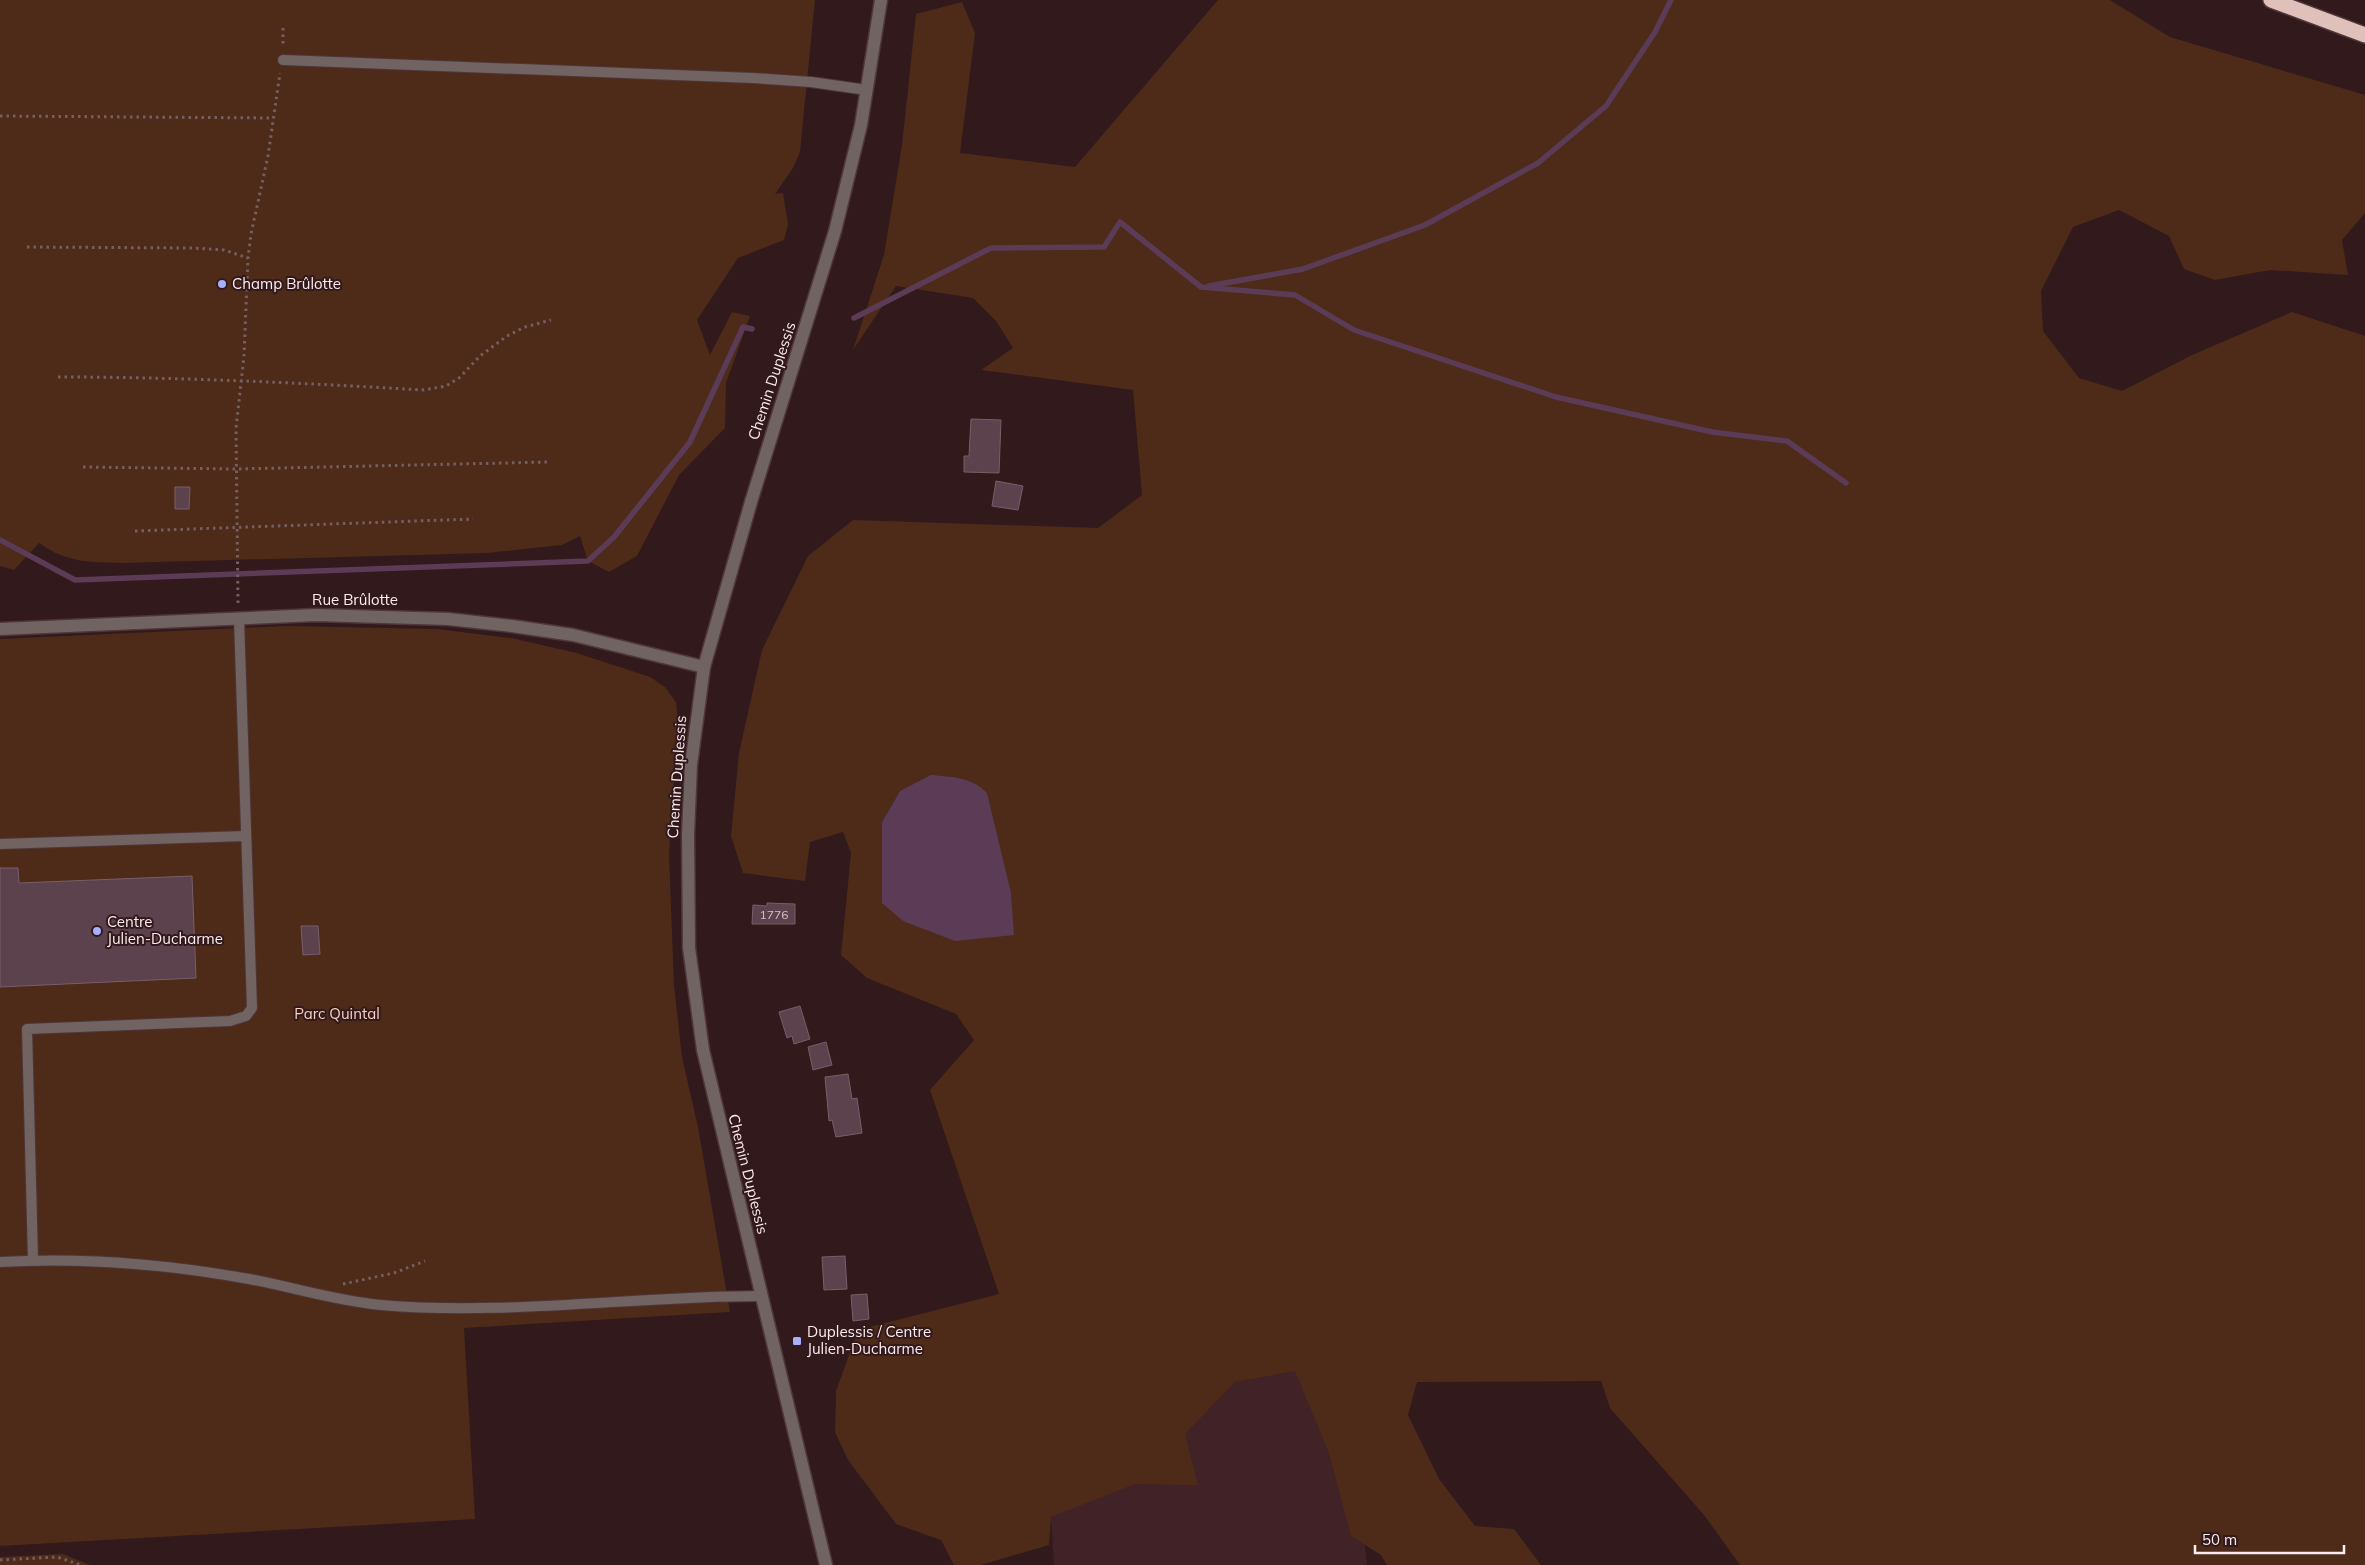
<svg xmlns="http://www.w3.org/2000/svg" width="2365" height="1565" font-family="Mulish,sans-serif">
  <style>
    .built { fill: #412227 }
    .green { fill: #4d2b18; fill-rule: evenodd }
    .water { fill: #5c3b56 }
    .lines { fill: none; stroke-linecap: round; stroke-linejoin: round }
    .stream { stroke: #5c3b56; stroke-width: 5.5 }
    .building { fill: #5b424d; stroke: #795e69 }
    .service-casing { stroke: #4e3639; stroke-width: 12 }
    .minor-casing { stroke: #4e3639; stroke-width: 15 }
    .tertiary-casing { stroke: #4e3639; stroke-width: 15 }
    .motorway-casing { stroke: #4e3639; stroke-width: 18 }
    .path { stroke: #755f61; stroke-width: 3; stroke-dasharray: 2.5 4; stroke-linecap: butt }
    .service { stroke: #706361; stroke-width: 10 }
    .minor { stroke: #706361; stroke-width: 12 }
    .tertiary { stroke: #706361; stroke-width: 12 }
    .motorway { stroke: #e0c0ba; stroke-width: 15 }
    .poi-dot { fill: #a5b1fc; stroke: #31191c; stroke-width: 2 }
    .labels { text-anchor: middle; stroke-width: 4; stroke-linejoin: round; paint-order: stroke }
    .number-label { font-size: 12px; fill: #d4c1c5 }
    .poi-label { font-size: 15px; fill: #fdebed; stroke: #31191c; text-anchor: start }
    .street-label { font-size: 15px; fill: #fdebed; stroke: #31191c }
    .park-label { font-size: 15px; fill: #fbd1bc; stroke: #31191c }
  </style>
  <rect width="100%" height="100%" fill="#31191c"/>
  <path class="built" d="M1343,1324L1367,1565H1054L1042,1380Z"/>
  <g class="green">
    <path d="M0,0H815L800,152L793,168L775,194L783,193L788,224L784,240L738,258L697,320L710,355L732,312L750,316L726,383L725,428L679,475L637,556L609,572L588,561L580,536L562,545L487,553L122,563C89,562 67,563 39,543L14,570L0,566Z"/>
    <path d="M1218,0H2110L2170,37L2365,95V213L2342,240L2348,275L2270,270L2215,280L2184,269L2169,236L2119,210L2073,227L2041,291L2043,331L2079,378L2122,391L2192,355L2292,312L2365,336V1565H1740L1704,1515L1610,1408L1601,1381L1417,1382L1408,1415L1439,1479L1475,1526L1514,1529L1541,1565H1387L1381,1555L1351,1536L1329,1453L1295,1371L1235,1382L1185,1434L1198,1485L1135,1484L1051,1517L1049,1545L981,1565H954L941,1540L896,1524L848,1460L835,1432L836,1391L858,1330L999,1294L930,1090L974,1040L956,1014L867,978L841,955L851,853L843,832L810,842L805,881L743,873L731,836L739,753L762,650L808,556L853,520L1098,528L1142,495L1133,390L981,370L1013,348L996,321L973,298L896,286L853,350L884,255L902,145L916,14L962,2L975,33L960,153L1075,167ZM900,791L1011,893L1013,935L882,903V822Z"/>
    <path d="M286,626L437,629L511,638L577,653L650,677L665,687L676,702L678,721L669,854L674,985L682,1057L698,1127L730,1312L464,1328L475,1519L0,1546V639Z"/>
    <path d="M63,1554L90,1565H0V1557Z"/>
  </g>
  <path class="water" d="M931,775C952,777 972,777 987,793L1011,893L1014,935L955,941L903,921L882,903V822L900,791Z"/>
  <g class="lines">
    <g class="stream">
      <path d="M1209,286L1303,269L1425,225L1538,163L1606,106L1655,32L1671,0"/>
      <path d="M854,318L991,248L1104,247L1120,222L1201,287L1295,295L1354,330L1556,397L1712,432L1787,441L1846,483"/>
      <path d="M0,540L75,580L588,561L614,537L690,442L743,327L752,329"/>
    </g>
  </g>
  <g class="building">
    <path d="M971,419L1001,420L999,473L964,472V456H969Z"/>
    <path d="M996,481L1023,486L1018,510L992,506Z"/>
    <path d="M175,487H190L189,509H175Z"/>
    <path d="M0,868H18L19,883L192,876L196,978L0,987Z"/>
    <path d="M767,903L795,904V924H752L753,905L767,906Z"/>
    <path d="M301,926H318L320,954L303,955Z"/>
    <path d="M800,1006L810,1039L794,1044L792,1036L787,1038L779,1012Z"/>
    <path d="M826,1042L832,1065L813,1070L808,1047Z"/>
    <path d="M848,1074L852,1099L857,1098L862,1133L836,1137L832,1120L829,1121L825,1077Z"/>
    <path d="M845,1256L847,1289L824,1290L822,1257Z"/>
    <path d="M867,1294L869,1319L853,1321L851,1295Z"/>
  </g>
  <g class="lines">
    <g class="service-casing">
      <g id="service">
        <path d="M283,60L753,78L811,82L867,90"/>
        <path d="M0,844L246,836"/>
        <path d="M33,1260L27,1029L230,1021L246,1016L252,1008L239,619"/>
        <path d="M0,1262C84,1257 166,1264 249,1279C293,1287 336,1301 381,1305C505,1316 636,1296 761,1296"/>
      </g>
    </g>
    <g class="minor-casing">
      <path id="minor" d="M0,629L316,615L448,619L512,626L573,635L704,667"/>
    </g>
    <g class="tertiary-casing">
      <path id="tertiary" d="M826,1565L703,1050L689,948L688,834L691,765L704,667L751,502L835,231L861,125L881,0"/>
    </g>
    <g class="motorway-casing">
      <path id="motorway" d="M2271,0L2365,35"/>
    </g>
    <g class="path">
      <path d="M283,28V47"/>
      <path d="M0,116L273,118"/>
      <path d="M27,247L192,248L224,250L248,258"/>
      <path d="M58,377C180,377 302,383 424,390L446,386L459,378L480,356L507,336L525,327L551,320"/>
      <path d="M83,467L235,469L548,462"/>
      <path d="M135,531L473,519"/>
      <path d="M238,603L236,428L244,356L248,258L251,234L268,156L280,73"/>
      <path d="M343,1284L394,1273L425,1261"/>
      <path d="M0,1560L57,1557L81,1565"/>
    </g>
    <use href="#service" class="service"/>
    <use href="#minor" class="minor"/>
    <use href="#tertiary" class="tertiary"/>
    <use href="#motorway" class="motorway"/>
  </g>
  <g class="poi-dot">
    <circle cx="222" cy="284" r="5"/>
    <circle cx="97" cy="931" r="5"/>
    <rect x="792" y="1336" width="10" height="10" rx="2.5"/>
  </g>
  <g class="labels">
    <g class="number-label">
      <text x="774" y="919">1776</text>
    </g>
    <g class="poi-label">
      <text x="232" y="289">Champ Brûlotte</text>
      <text x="107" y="927">Centre<tspan x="107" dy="17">Julien-Ducharme</tspan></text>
      <text x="807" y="1337">Duplessis / Centre<tspan x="807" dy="17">Julien-Ducharme</tspan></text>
    </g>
    <g class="street-label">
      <text transform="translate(772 381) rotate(-72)" y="5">Chemin Duplessis</text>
      <text x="355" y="605">Rue Brûlotte</text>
      <text transform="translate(677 777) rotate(-86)" y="5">Chemin Duplessis</text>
      <text transform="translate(748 1174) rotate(76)" y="5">Chemin Duplessis</text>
    </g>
    <g class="park-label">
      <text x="337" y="1019">Parc Quintal</text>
    </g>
  </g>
  <path d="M2195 1545v8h149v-8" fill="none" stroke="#fdebed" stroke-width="2.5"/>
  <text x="2202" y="1545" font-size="15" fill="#fdebed" stroke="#31191c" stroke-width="4" paint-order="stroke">50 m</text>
</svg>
